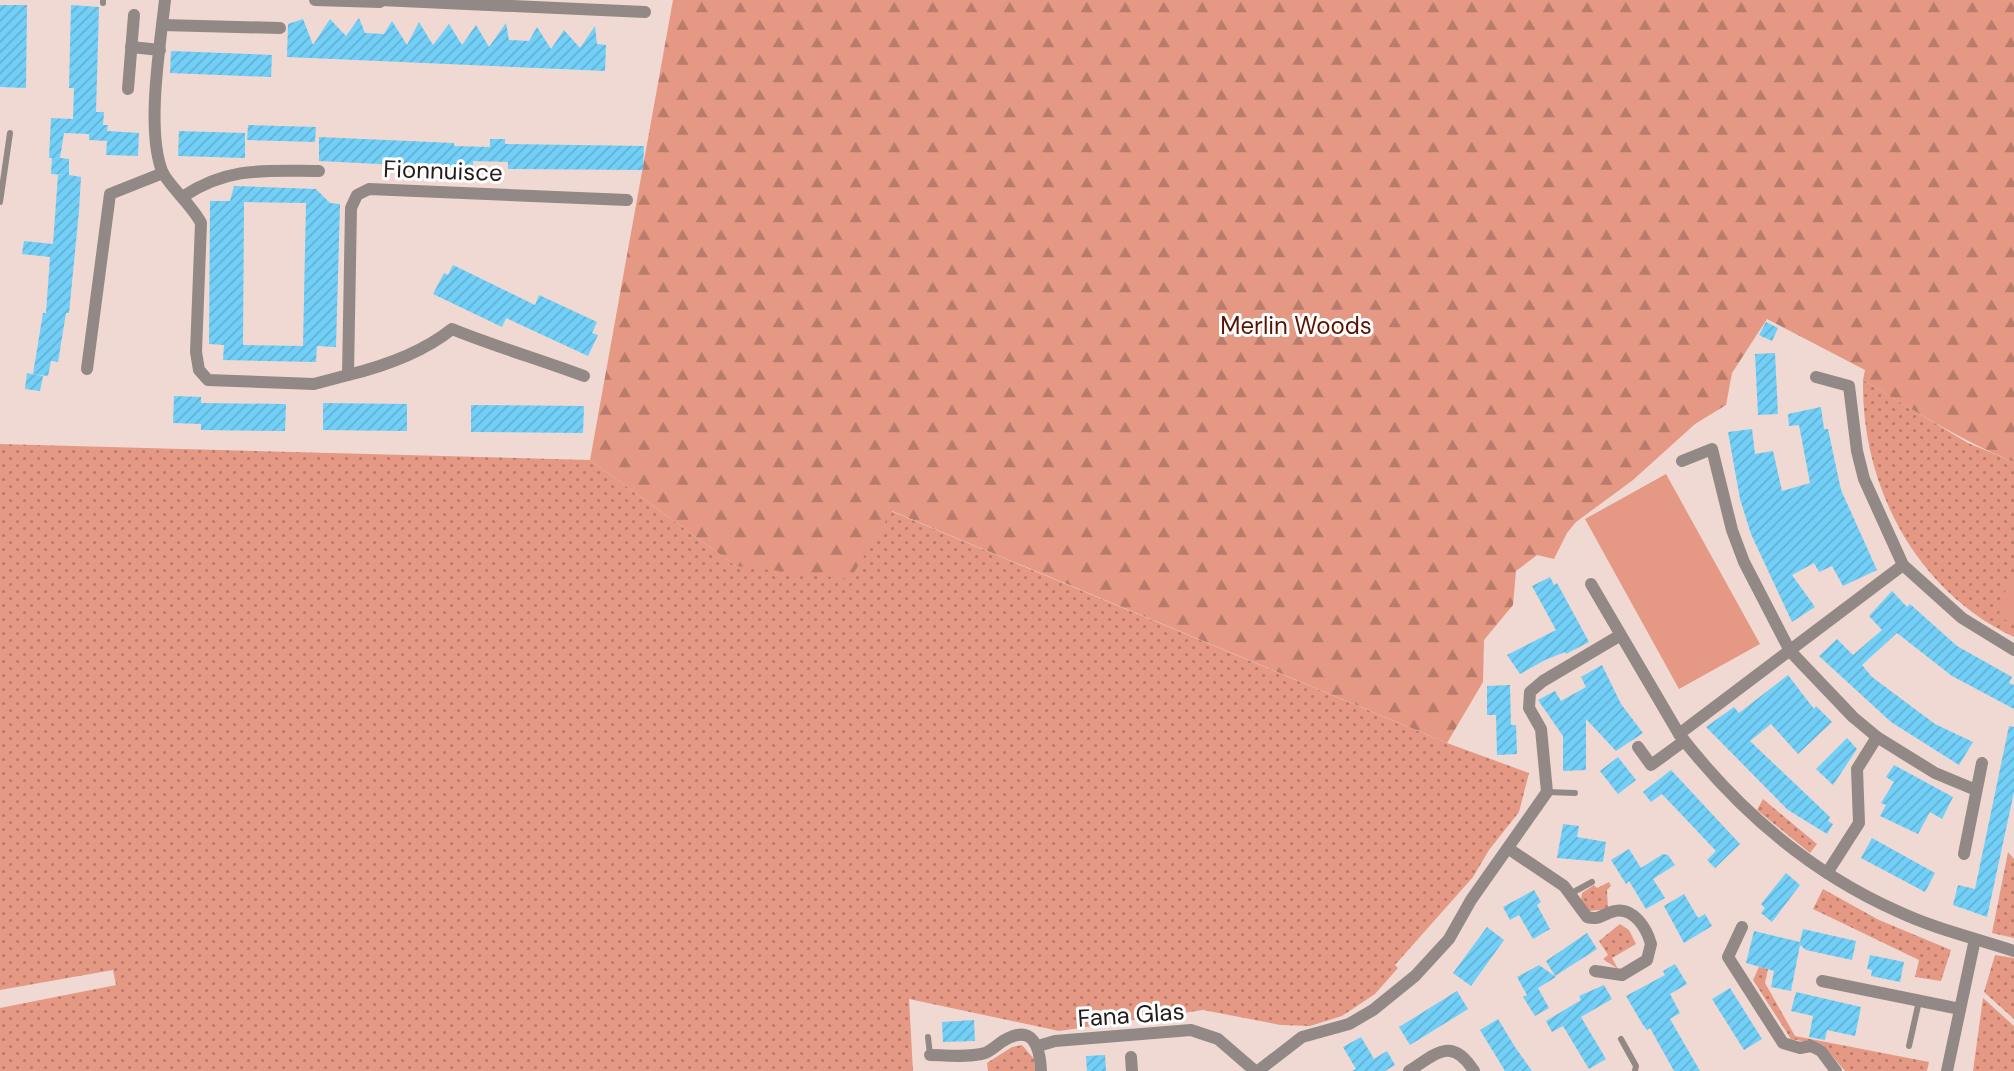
<svg xmlns="http://www.w3.org/2000/svg" width="2014" height="1071" font-family="'DM Sans',sans-serif">
  <style>
    .grass { fill: url(#grass-dots) }
    .forest { fill: url(#forest-firs) }
    .park { fill: #e59984 }
    .building { fill: url(#building-hatch); fill-rule: evenodd }
    .lines { fill: none; stroke-linecap: round; stroke-linejoin: round }
    .lane { stroke: #928986; stroke-width: 6 }
    .street { stroke: #928986; stroke-width: 12 }
    .labels { text-anchor: middle; stroke-width: 6; stroke-linejoin: round; paint-order: stroke }
    .street-label { font-size: 24px; fill: #241c1a; stroke: #fff }
    .park-label { font-size: 24px; fill: #5b1300; stroke: #fff }
  </style>
  <defs>
    <pattern id="grass-dots" width="8" height="8" patternUnits="userSpaceOnUse" patternTransform="scale(1.75)"><rect width="8" height="8" fill="#e59984"/><path d="M2 2h.1M6 6h.1" fill="none" stroke="#b97c6b" stroke-width="1.8" stroke-linecap="round"/></pattern>
    <pattern id="forest-firs" width="22" height="20" patternUnits="userSpaceOnUse" patternTransform="scale(1.75)"><rect width="22" height="20" fill="#e59984"/><path d="M5 1l3.5 6h-7zM16 11l3.5 6h-7z" fill="#b97c6b"/></pattern>
    <pattern id="building-hatch" width="6" height="6" patternUnits="userSpaceOnUse" patternTransform="scale(1.75)"><rect width="6" height="6" fill="#72cff7"/><path d="M-1 1l2-2M0 6l6-6M5 7l2-2" fill="none" stroke="#63b1d3"/></pattern>
  </defs>
  <rect width="100%" height="100%" fill="#f0d9d2"/>
  <g class="grass">
    <path d="M1863,380L1968,443L2014,462V637C1916,591 1861,486 1863,380Z"/>
    <path d="M0,444L590,460L736,566L891,511L1447,743L1529,773L1519,812L1489,850L1473,877L1395,965L1398,968L1375,994L1342,1016L1310,1026L1281,1025L1203,1010L1059,1031L909,999L913,1071H0V1008L116,985L113,970L0,990Z"/>
    <path d="M1763,799L1817,844L1810,853L1757,810Z"/>
    <path d="M2008,852L2014,859V938L1992,933Z"/>
    <path d="M1609,882L1611,886L1607,890L1608,909L1589,911L1581,901L1582,893L1594,885L1597,888Z"/>
    <path d="M1823,889L1879,920L1951,950L1941,981L1915,977L1919,960L1813,909Z"/>
    <path d="M1620,924L1629,930L1636,944L1612,958L1618,969L1603,959L1608,955L1599,941Z"/>
    <path d="M1995,955L2014,958V1019L1984,992Z"/>
    <path d="M1759,967L1768,969L1765,983L1795,1036L1929,1062L1927,1071H1845L1823,1045L1791,1039L1753,980Z"/>
    <path d="M1983,998L2014,1026V1071H1973Z"/>
    <path d="M1022,1045L1034,1059L1035,1071H988L987,1063L1012,1047Z"/>
  </g>
  <path class="forest" d="M673,0H2014V462C1960,440 1913,410 1863,380L1865,370L1767,319L1732,373L1726,405L1695,424L1633,480L1576,522L1567,533L1554,559L1537,555L1516,571L1513,605L1484,640L1483,682L1447,743L892,511L850,579L736,566L590,460Z"/>
  <g class="park">
    <path d="M1666,474L1760,644L1679,689L1585,519Z"/>
    <path d="M2008,581L2014,582V622L1998,618Z"/>
  </g>
  <g class="building">
    <path d="M0,5H27L26,88L0,87Z"/>
    <path d="M71,5L99,7L96,112H104L103,125H108L107,131L139,133L138,156L106,155L107,141L89,140V134L64,133L60,158L69,159V175L81,177L79,211L69,313H66L58,362L51,361L48,376L33,374L43,313H46L50,257L22,254L24,241L53,244L58,175H65L51,174L52,158H49L51,118L73,119L74,88H69Z"/>
    <path d="M359,18L365,33L384,34L392,21L407,45L419,22L433,45L449,24L462,45L476,25L489,47L506,23L509,40L529,41L537,27L551,49L564,30L580,48L595,26L597,44L606,45L605,71L287,57L288,24L303,19L313,45L330,19L346,36Z"/>
    <path d="M171,51L272,55L271,77L170,73Z"/>
    <path d="M248,125L316,127L315,142L247,140Z"/>
    <path d="M179,131L245,133V158L178,156Z"/>
    <path d="M319,137L454,143V146L490,147V139H505V144L644,146L643,170L508,169V162L473,161V167L459,168L319,161Z"/>
    <path d="M234,186L316,189L330,203L340,204L336,347L317,346L316,362L223,360L224,345L209,344L210,201H230ZM244,202L306,203L303,346L243,345Z"/>
    <path d="M453,265L535,305L539,295L597,322L592,333L598,335L588,356L506,318L502,327L433,294L444,273L448,275Z"/>
    <path d="M1766,322L1778,328L1772,341L1759,335Z"/>
    <path d="M1775,353L1778,414L1758,415L1755,354Z"/>
    <path d="M27,373L43,376L40,391L25,389Z"/>
    <path d="M174,396L201,397V403L286,404L285,431L201,430V424L173,423Z"/>
    <path d="M323,403L407,404V431L323,430Z"/>
    <path d="M471,405L584,406L583,433L471,432Z"/>
    <path d="M1821,407L1824,429H1828L1841,490L1877,570L1843,586L1832,566L1819,572L1814,563L1792,575L1815,607L1792,622L1751,534L1740,499L1728,432L1752,429L1755,454L1773,451L1782,491L1810,483L1799,425L1789,426L1788,414Z"/>
    <path d="M1550,577L1554,585L1557,583L1589,642L1566,654L1565,652L1545,660L1520,674L1507,655L1556,630L1532,586Z"/>
    <path d="M1892,591L1907,607L1910,604L1957,646L2012,677L2009,683L2014,685V709L1952,676L1897,633L1862,665L1872,677L1935,724L1973,742L1959,765L1891,722L1819,656L1837,639L1853,655L1882,630L1869,616Z"/>
    <path d="M1602,665L1621,704L1643,733L1616,751L1586,719V770L1563,771V736L1538,700L1555,691L1561,701L1586,687L1581,677Z"/>
    <path d="M1788,675L1814,709L1816,706L1832,722L1798,754L1771,724L1750,741L1830,817L1828,821L1833,824L1827,834L1788,810L1706,727L1734,707L1739,713Z"/>
    <path d="M1510,685L1511,725H1516L1517,754L1497,755L1496,715H1487V686Z"/>
    <path d="M2009,726L2014,727V792L1987,917L1953,905L1958,885L1975,889Z"/>
    <path d="M1847,738L1857,749L1833,785L1816,769Z"/>
    <path d="M1618,757L1636,780L1618,794L1600,771Z"/>
    <path d="M1894,765L1953,797L1942,819L1930,812L1918,834L1880,816L1886,805L1881,803L1894,782L1886,777Z"/>
    <path d="M1671,770L1740,844L1715,868L1707,860L1716,851L1662,794L1651,802L1643,792Z"/>
    <path d="M1563,824L1579,826L1577,837L1606,842L1603,862L1557,858Z"/>
    <path d="M1872,838L1935,873L1925,892L1861,858Z"/>
    <path d="M1629,849L1641,868L1663,854L1668,855L1675,865L1653,879L1665,898L1646,909L1629,881L1626,884L1611,860Z"/>
    <path d="M1786,873L1800,885L1772,922L1761,913L1765,908L1761,904Z"/>
    <path d="M1534,890L1541,902L1537,905L1550,929L1533,939L1519,915L1510,920L1503,907Z"/>
    <path d="M1684,894L1698,918L1705,914L1712,926L1684,943L1664,906Z"/>
    <path d="M1487,927L1504,940L1471,986L1453,973Z"/>
    <path d="M1803,929L1856,941L1852,960L1806,950L1800,945L1791,991L1771,987L1774,971L1746,963L1754,931L1800,942Z"/>
    <path d="M1587,933L1597,949L1555,976L1546,961Z"/>
    <path d="M1870,955L1904,962L1900,982L1871,976L1872,970L1867,969Z"/>
    <path d="M1675,964L1687,984L1670,994L1680,1013L1670,1019L1700,1071H1674L1650,1028L1647,1030L1643,1025L1626,996L1665,975L1663,971Z"/>
    <path d="M1539,965L1556,977L1538,988L1549,1008L1535,1016L1523,997L1527,995L1517,977Z"/>
    <path d="M1604,985L1612,999L1581,1017L1606,1059L1589,1069L1563,1026L1552,1032L1546,1021L1581,1000L1579,996Z"/>
    <path d="M1730,988L1762,1039L1744,1050L1712,999Z"/>
    <path d="M1457,991L1468,1009L1410,1045L1399,1027Z"/>
    <path d="M1796,992L1861,1007L1855,1036L1827,1030L1825,1040L1809,1037L1813,1016L1791,1011Z"/>
    <path d="M1498,1019L1515,1047L1532,1071H1505L1480,1030Z"/>
    <path d="M974,1020L975,1041L943,1042L942,1022Z"/>
    <path d="M1361,1037L1374,1059L1387,1051L1395,1065L1385,1071H1352L1356,1069L1343,1047Z"/>
    <path d="M1105,1055L1106,1071H1087L1086,1056Z"/>
  </g>
  <g class="lines">
    <g class="lane">
      <path d="M103,3V0"/>
      <path d="M0,202L10,133"/>
      <path d="M1547,792L1575,793"/>
      <path d="M1570,894L1592,882"/>
      <path d="M928,1037L930,1055"/>
      <path d="M1621,1039L1636,1066L1635,1071"/>
      <path d="M1909,1046L1919,1001"/>
    </g>
    <g class="street">
      <path d="M165,0C160,46 146,129 162,171C168,185 192,205 201,223L196,352L199,370L208,380L314,384L348,375L351,208L357,195L369,189L627,200"/>
      <path d="M315,0L380,2"/>
      <path d="M380,0L645,12"/>
      <path d="M162,25L280,28"/>
      <path d="M131,47L160,50"/>
      <path d="M128,89L134,15"/>
      <path d="M184,196C229,166 267,171 319,171"/>
      <path d="M87,369L110,194L163,173"/>
      <path d="M348,375C385,366 422,353 452,329C496,347 539,359 584,376"/>
      <path d="M1816,377L1849,386L1857,451L1864,479L1903,565L1962,618L2014,650"/>
      <path d="M1682,461L1712,449L1732,530L1744,562L1790,651L1853,717L1877,737L1935,773L1976,790"/>
      <path d="M1903,565L1679,734C1737,809 1810,872 1897,911C1935,929 1975,938 2014,951"/>
      <path d="M1591,584L1679,734"/>
      <path d="M1638,747L1651,765L1684,741"/>
      <path d="M1509,849L1564,886L1587,917C1599,921 1604,913 1615,911C1634,907 1647,929 1651,944L1647,960L1622,975L1595,971"/>
      <path d="M1964,854L1982,763"/>
      <path d="M1827,873L1859,823L1857,769L1877,737"/>
      <path d="M1742,927L1728,957L1783,1043L1800,1048L1811,1046L1821,1051L1836,1071"/>
      <path d="M1822,981L1960,1009"/>
      <path d="M1038,1046L1055,1041L1191,1030L1218,1039L1255,1071"/>
      <path d="M930,1055C947,1055 969,1058 985,1053C992,1050 997,1045 1003,1041C1033,1023 1040,1047 1041,1071"/>
      <path d="M1131,1057L1132,1071"/>
      <path d="M1258,1071L1302,1037L1349,1024L1373,1010L1415,976L1449,939L1471,900L1547,792L1541,729L1529,708L1530,692L1543,681L1619,636"/>
      <path d="M1409,1071C1437,1053 1452,1036 1474,1071"/>
      <path d="M1947,1071L1975,939"/>
    </g>
  </g>
  <g class="labels">
    <g class="street-label">
      <text transform="translate(443 171) rotate(2)" y="8">Fionnuisce</text>
      <text transform="translate(1131 1015) rotate(-4)" y="8">Fana Glas</text>
    </g>
    <g class="park-label">
      <text x="1296" y="334">Merlin Woods</text>
    </g>
  </g>
</svg>
